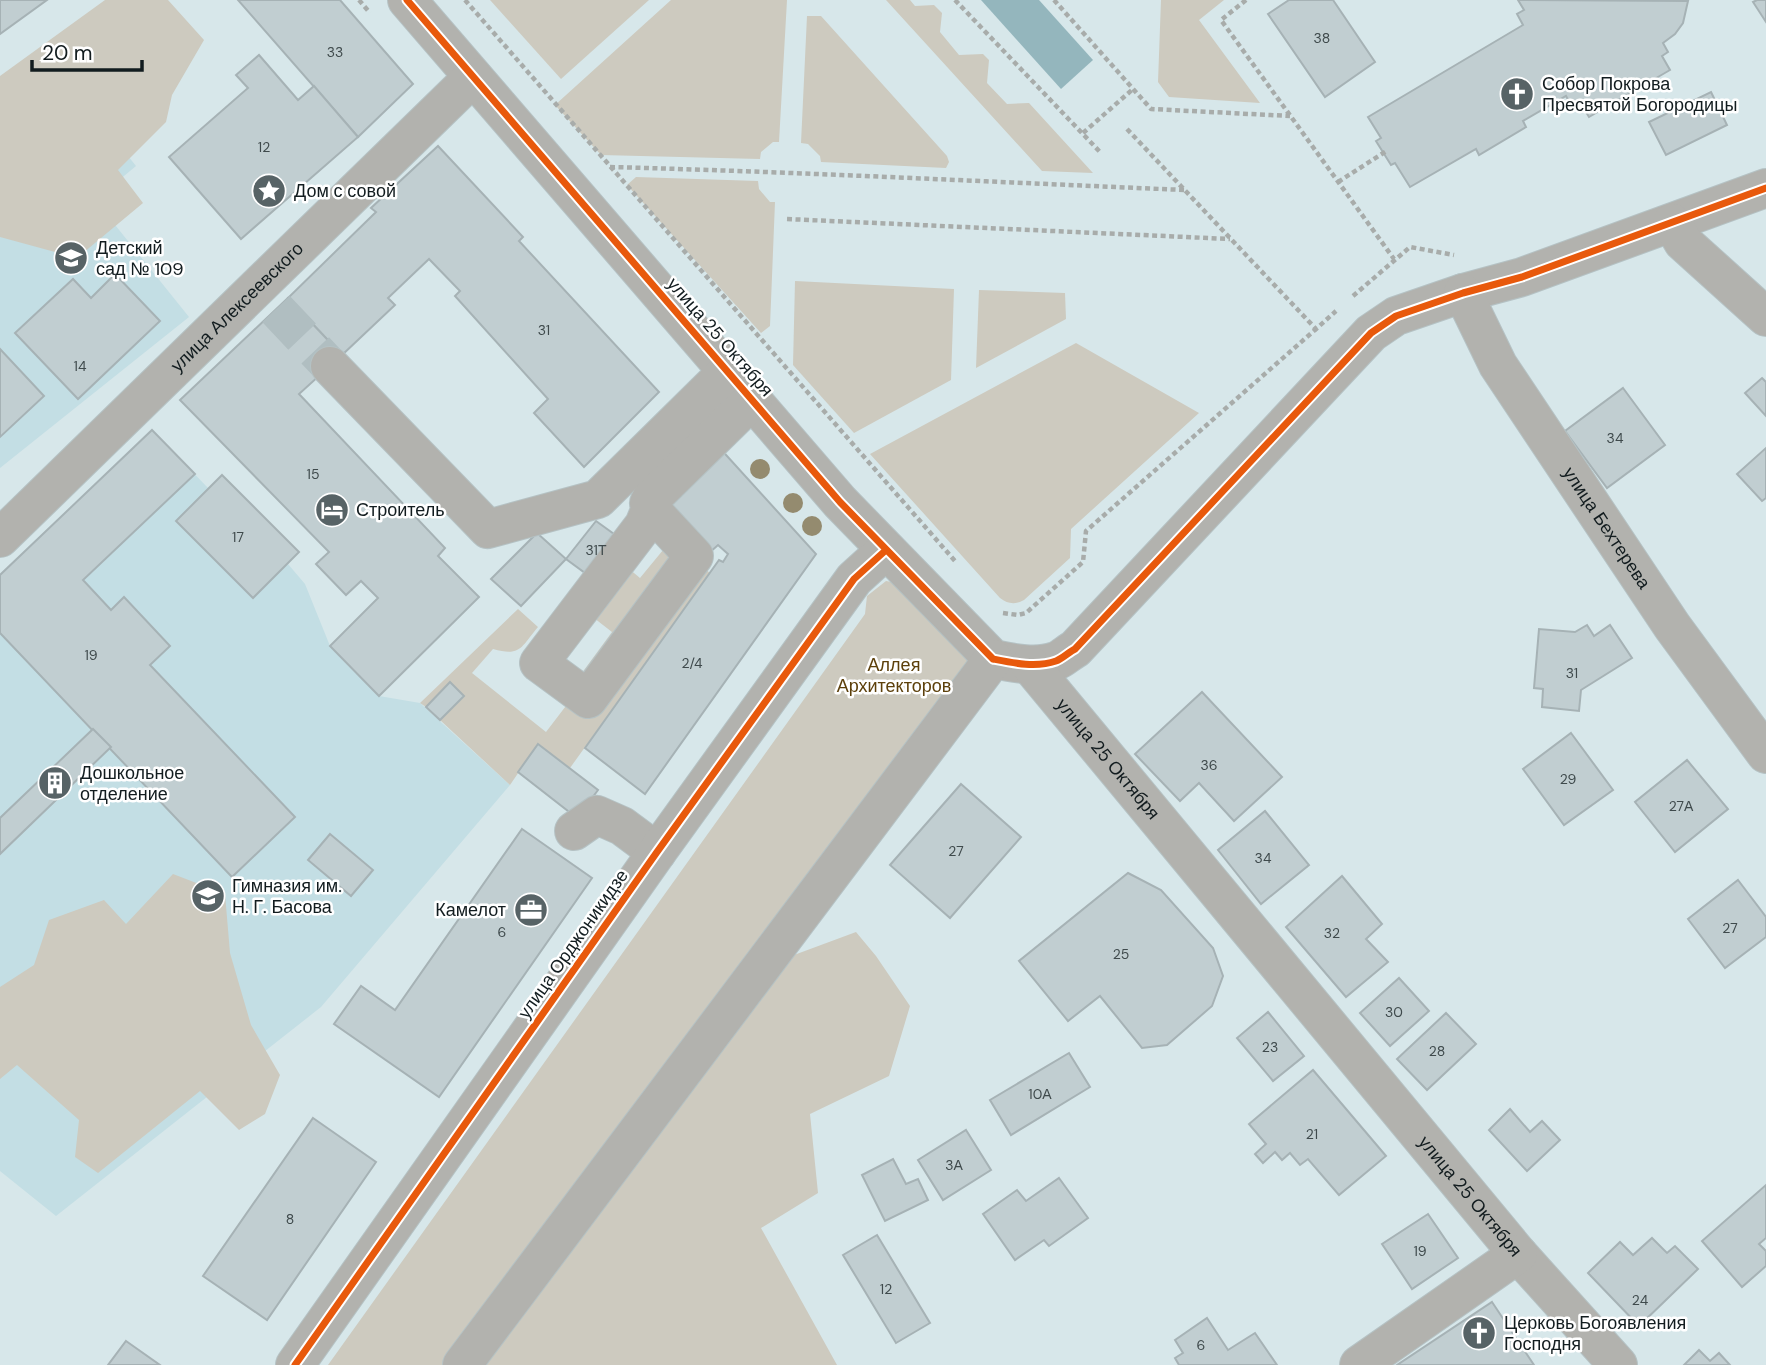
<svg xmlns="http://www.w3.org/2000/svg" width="1766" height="1365" font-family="'DM Sans',sans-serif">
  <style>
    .built { fill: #c3dee4 }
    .green { fill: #cdcabf }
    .water { fill: #94b6bd }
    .building { fill: #c1ced1; stroke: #a6b2b5; stroke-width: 2 }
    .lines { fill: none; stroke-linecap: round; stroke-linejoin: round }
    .minor-tunnel { stroke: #b0bec1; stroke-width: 38; stroke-dasharray: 38 19; stroke-linecap: butt }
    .minor-casing { stroke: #b5c2c4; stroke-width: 40 }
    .path { stroke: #a8acaa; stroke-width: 4.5; stroke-dasharray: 5 3.5; stroke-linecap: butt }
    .minor { stroke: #b2b2ae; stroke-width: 38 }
    .cycleway-casing { stroke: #fff; stroke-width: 11 }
    .cycleway { stroke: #e8590c; stroke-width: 7 }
    .tree { fill: #948b6f }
    .labels { text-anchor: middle; stroke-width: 5; stroke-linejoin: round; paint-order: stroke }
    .number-label { font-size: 14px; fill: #3f4a4c }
    .poi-label { font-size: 18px; fill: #121c1f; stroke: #fff; text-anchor: start }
    .street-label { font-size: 18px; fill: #121c1f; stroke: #fff }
    .park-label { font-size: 18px; fill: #5d400b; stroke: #fff }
  </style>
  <rect width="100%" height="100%" fill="#d7e7ea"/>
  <g class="built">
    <path d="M44,51L136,166L95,200L189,317L0,468V86Z"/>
    <path d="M152,430L208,488L222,475L299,552L288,564L305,584L330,646L379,696L420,703L510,785L321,1007L56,1216L0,1171V575Z"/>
  </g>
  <g class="green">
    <path d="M105,0H168L204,40L172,95L166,122L118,170L143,203L77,258L0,237V76Z"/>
    <path d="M490,0H649L561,79Z"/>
    <path d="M671,0H787L779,142H773L761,152L760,159L601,155L555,105Z"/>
    <path d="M886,0H910L915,6L934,5L942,13L940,32L959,55L983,54L989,60L987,83L1007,104L1029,103L1093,173L1042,171Z"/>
    <path d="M1161,0H1224L1199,20L1260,103L1169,97L1158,82Z"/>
    <path d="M807,16H821L947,156L949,162L946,168L821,162L820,156L808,144L801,143Z"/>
    <path d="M636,177L758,181L759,189L770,202H775L770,326L761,333L627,185Z"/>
    <path d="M795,281L954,289L951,380L854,433L793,365Z"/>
    <path d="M979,290L1065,293L1066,319L976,368Z"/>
    <path d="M1076,343L1199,413L1071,529L1070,558L1024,600C1015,605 1008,604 1000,598L870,454Z"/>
    <path d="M668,544L683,559L636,618L576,681L612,632L585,611L622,563L640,578Z"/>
    <path d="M699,564L710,573L570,768L538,744L510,785L440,720L464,697L450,682L426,707L420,703L518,609L538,627C521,647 521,657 493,649L472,673L546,732L572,698Z"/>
    <path d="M886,581L897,583L966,652L969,664L445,1365H328L865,614L867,596Z"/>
    <path d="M173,874L225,894L230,953L251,1025L280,1075L265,1114L239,1130L200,1091L98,1173L75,1157L79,1120L17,1065L0,1079V987L34,965L49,920L104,900L126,924Z"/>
    <path d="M856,932L876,956L910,1006L889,1076L810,1114L818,1193L761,1228L837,1365H482L794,955Z"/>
  </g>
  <path class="water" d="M981,0H1039L1093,60L1061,89Z"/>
  <g class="building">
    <path d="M0,0H47L0,34Z"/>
    <path d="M238,0H340L413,84L358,137Z"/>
    <path d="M1289,0H1333L1375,62L1325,97L1268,14Z"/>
    <path d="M1518,0L1688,1L1683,23L1675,34L1663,43L1668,52L1662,56L1670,70L1589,117L1581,104L1573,109L1566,96L1523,121L1526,127L1479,155L1476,149L1410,187L1395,163L1391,165L1376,141L1381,138L1368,117L1523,25L1517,14L1524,10Z"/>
    <path d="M1757,0H1766V22L1753,2Z"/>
    <path d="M259,55L298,100L314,86L358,137L241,239L169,157L248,88L236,75Z"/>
    <path d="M1711,92L1727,125L1666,155L1649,122Z"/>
    <path d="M438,146L523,237L519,241L659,392L584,467L534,413L548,399L455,296L460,291L429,259L388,298L395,305L342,355L288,298L376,212L371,208Z"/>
    <path d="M115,274L160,321L78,399L15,333L73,279L91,298Z"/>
    <path d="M288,298L342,355L299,394L445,548L438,556L479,597L379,696L330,646L378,598L361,581L346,595L316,564L329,552L180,400Z"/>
    <path d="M0,349L44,396L0,437Z"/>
    <path d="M1762,378L1766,382V416L1745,393Z"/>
    <path d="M1623,388L1665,445L1607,488L1565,431Z"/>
    <path d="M152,430L195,474L83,580L111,610L124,597L170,646L150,665L295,817L232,877L0,633V575Z"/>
    <path d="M717,445L816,554L645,794L585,748L719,560L723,562L728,554L718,545L709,553L659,500Z"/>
    <path d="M1766,448V498L1762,501L1737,474Z"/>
    <path d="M222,475L299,552L253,598L176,521Z"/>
    <path d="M596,521L625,542L596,581L566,559Z"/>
    <path d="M537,533L566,559L521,606L491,579Z"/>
    <path d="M1587,625L1594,636L1610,625L1632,658L1581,690L1579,711L1542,707L1543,689L1534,688L1539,629L1575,632Z"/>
    <path d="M450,682L464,696L440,720L426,707Z"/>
    <path d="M1202,692L1282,777L1234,821L1199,783L1180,801L1135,754Z"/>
    <path d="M93,729L111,747L0,854V818Z"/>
    <path d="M1571,733L1613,790L1564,825L1523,769Z"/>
    <path d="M538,744L598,790L577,818L518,772Z"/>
    <path d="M1687,760L1728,809L1675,852L1635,802Z"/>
    <path d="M961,784L1021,837L950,918L890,865Z"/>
    <path d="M1265,811L1309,865L1261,904L1218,850Z"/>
    <path d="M522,829L592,878L439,1097L334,1024L361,986L395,1010Z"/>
    <path d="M330,834L373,870L351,896L308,860Z"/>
    <path d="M1128,873L1161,890L1213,948L1223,976L1212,1006L1167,1045L1142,1048L1100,996L1068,1021L1019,961Z"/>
    <path d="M1342,876L1382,924L1366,939L1388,962L1346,997L1286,927Z"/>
    <path d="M1738,880L1766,917V937L1725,968L1688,919Z"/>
    <path d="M1399,978L1429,1011L1390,1046L1360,1013Z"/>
    <path d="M1268,1012L1304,1056L1273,1081L1237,1038Z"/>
    <path d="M1446,1013L1476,1044L1427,1090L1397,1059Z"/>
    <path d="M1069,1053L1090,1087L1011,1135L990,1100Z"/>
    <path d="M1313,1070L1386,1156L1339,1195L1308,1159L1300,1165L1290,1153L1282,1160L1275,1152L1263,1163L1255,1154L1266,1144L1249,1124Z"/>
    <path d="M1510,1109L1530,1132L1542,1121L1560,1140L1527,1171L1489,1130Z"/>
    <path d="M313,1118L376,1162L267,1320L203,1276Z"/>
    <path d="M966,1130L991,1170L943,1200L918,1160Z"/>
    <path d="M893,1159L906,1184L918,1179L928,1200L885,1221L862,1175Z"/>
    <path d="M1059,1178L1088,1218L1049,1246L1044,1240L1015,1260L983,1214L1017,1190L1026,1201Z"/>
    <path d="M1766,1185V1238L1759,1244L1766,1251V1266L1742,1287L1702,1241Z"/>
    <path d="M1428,1214L1458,1258L1412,1289L1382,1244Z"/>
    <path d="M877,1235L930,1323L896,1343L843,1255Z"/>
    <path d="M1652,1238L1667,1253L1675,1246L1698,1269L1639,1326L1588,1273L1620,1242L1633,1255Z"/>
    <path d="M1492,1302L1534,1365H1397Z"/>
    <path d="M1207,1318L1228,1350L1255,1333L1277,1365H1179L1175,1358L1183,1353L1175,1340Z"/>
    <path d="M126,1341L160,1365H108Z"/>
    <path d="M1699,1350L1710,1361L1719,1353L1730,1365H1684Z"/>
  </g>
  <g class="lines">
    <path class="minor-tunnel" d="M276,309L330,366"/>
    <g class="minor-casing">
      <g id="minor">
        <path d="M407,0L840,502L993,659C1013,663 1036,668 1056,661C1062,659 1069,652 1075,649L1371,333L1396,316L1463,293L1522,277L1766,188"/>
        <path d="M1672,223L1683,242L1766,317"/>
        <path id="s1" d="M1463,293L1498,365L1672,626L1766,754"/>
        <path d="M330,366L488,529L598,499L728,371"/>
        <path d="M651,508L644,525L539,663L588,699L694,556L654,513L649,503L651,499L753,399"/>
        <path id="s2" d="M0,538L473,77"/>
        <path id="s3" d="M1030,665L1518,1254L1618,1365"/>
        <path d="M574,831L597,815L622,826L657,852"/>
        <path d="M295,1365L657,852L854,579L886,550"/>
        <path d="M462,1365L993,659"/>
        <path d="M1359,1365L1518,1254"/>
      </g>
    </g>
    <g class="path">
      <path d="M359,0L370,13"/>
      <path d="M465,0L955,561"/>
      <path d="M955,0L1101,153"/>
      <path d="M1054,0L1151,109L1290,116"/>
      <path d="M1246,0L1221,20L1394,259"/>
      <path d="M1127,129L1316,329L1336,311"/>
      <path d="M1083,133L1133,89"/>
      <path d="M610,167C801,172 993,182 1185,190"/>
      <path d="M1338,182L1388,150"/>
      <path d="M787,219L1230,239"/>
      <path d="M1353,296L1410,247L1454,255"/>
      <path d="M1003,613L1018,615L1026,613L1083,562L1086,531L1316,329"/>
    </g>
    <use href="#minor" class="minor"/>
    <g class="cycleway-casing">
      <g id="cycleway">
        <path d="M407,0L840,502L993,659C1013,663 1036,668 1056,661C1062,659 1069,652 1075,649L1371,333L1396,316L1463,293L1522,277L1766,188"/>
        <path d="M295,1365L657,852L854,579L886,550"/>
      </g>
    </g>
    <use href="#cycleway" class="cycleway"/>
  </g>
  <g class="tree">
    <circle cx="760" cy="469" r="10"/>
    <circle cx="793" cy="503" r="10"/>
    <circle cx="812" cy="526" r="10"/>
  </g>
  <defs>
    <g id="church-disc" transform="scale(1.75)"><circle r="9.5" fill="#576366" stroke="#fff"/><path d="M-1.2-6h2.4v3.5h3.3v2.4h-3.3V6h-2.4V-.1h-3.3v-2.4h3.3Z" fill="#fff"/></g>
    <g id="sight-disc" transform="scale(1.75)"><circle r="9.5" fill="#576366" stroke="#fff"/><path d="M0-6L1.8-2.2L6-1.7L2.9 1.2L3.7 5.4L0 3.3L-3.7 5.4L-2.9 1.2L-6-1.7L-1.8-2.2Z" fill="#fff"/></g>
    <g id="school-disc" transform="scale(1.75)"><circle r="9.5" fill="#576366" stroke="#fff"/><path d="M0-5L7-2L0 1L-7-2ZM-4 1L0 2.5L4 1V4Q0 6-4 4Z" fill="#fff"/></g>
    <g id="hotel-disc" transform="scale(1.75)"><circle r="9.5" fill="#576366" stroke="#fff"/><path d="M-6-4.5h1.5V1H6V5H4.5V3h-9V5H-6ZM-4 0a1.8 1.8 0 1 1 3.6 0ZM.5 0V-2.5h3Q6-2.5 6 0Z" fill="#fff"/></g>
    <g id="building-disc" transform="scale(1.75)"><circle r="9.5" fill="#576366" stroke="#fff"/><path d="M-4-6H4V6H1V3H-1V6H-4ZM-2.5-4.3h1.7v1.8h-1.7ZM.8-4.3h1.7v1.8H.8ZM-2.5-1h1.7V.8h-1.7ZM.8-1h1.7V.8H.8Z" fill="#fff"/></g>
    <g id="office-disc" transform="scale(1.75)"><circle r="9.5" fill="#576366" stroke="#fff"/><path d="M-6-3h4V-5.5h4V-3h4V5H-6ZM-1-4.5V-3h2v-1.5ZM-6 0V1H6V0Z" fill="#fff"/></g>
  </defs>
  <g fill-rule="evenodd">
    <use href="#church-disc" x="1517" y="94"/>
    <use href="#sight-disc" x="269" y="191"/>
    <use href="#school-disc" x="71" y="258"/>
    <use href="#hotel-disc" x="332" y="510"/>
    <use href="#building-disc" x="55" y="783"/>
    <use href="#school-disc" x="208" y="896"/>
    <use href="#office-disc" x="531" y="910"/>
    <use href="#church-disc" x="1479" y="1333"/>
  </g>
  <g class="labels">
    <g class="number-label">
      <text x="1322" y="43">38</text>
      <text x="335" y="57">33</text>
      <text x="264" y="152">12</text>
      <text x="544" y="335">31</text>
      <text x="80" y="371">14</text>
      <text x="1615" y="443">34</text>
      <text x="313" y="479">15</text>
      <text x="238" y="542">17</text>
      <text x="596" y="555">31Т</text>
      <text x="91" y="660">19</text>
      <text x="692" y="668">2/4</text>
      <text x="1572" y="678">31</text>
      <text x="1209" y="770">36</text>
      <text x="1568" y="784">29</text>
      <text x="1681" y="811">27А</text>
      <text x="956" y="856">27</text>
      <text x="1263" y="863">34</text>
      <text x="1730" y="933">27</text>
      <text x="502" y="937">6</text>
      <text x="1332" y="938">32</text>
      <text x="1121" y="959">25</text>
      <text x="1394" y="1017">30</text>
      <text x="1270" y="1052">23</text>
      <text x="1437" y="1056">28</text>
      <text x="1040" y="1099">10А</text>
      <text x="1312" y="1139">21</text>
      <text x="954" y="1170">3А</text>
      <text x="290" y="1224">8</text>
      <text x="1420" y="1256">19</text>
      <text x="886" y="1294">12</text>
      <text x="1640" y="1305">24</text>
      <text x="1201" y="1350">6</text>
    </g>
    <g class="poi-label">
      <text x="1542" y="90">Собор Покрова<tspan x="1542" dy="21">Пресвятой Богородицы</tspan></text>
      <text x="294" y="197">Дом с совой</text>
      <text x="96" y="254">Детский<tspan x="96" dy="21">сад № 109</tspan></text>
      <text x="356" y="516">Строитель</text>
      <text x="80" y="779">Дошкольное<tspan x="80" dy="21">отделение</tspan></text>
      <text x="232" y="892">Гимназия им.<tspan x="232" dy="21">Н. Г. Басова</tspan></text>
      <text x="506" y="916" text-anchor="end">Камелот</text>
      <text x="1504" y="1329">Церковь Богоявления<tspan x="1504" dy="21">Господня</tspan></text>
    </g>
    <g class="street-label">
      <text dy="6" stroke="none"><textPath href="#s2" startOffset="331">улица Алексеевского</textPath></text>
      <text transform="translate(720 337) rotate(49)" y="6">улица 25 Октября</text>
      <text dy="6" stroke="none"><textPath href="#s1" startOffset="276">улица Бехтерева</textPath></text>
      <text dy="6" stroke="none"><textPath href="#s3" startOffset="122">улица 25 Октября</textPath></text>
      <text transform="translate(573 944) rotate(-55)" y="6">улица Орджоникидзе</text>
      <text dy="6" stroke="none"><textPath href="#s3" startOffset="690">улица 25 Октября</textPath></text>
    </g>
    <g class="park-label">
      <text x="894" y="671">Аллея<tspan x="894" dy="21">Архитекторов</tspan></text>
    </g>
  </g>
  <path d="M32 60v10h110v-10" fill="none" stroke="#121c1f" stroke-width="3.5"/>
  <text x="42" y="60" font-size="21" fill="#121c1f" stroke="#ffffff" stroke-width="5" paint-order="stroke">20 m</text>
</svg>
